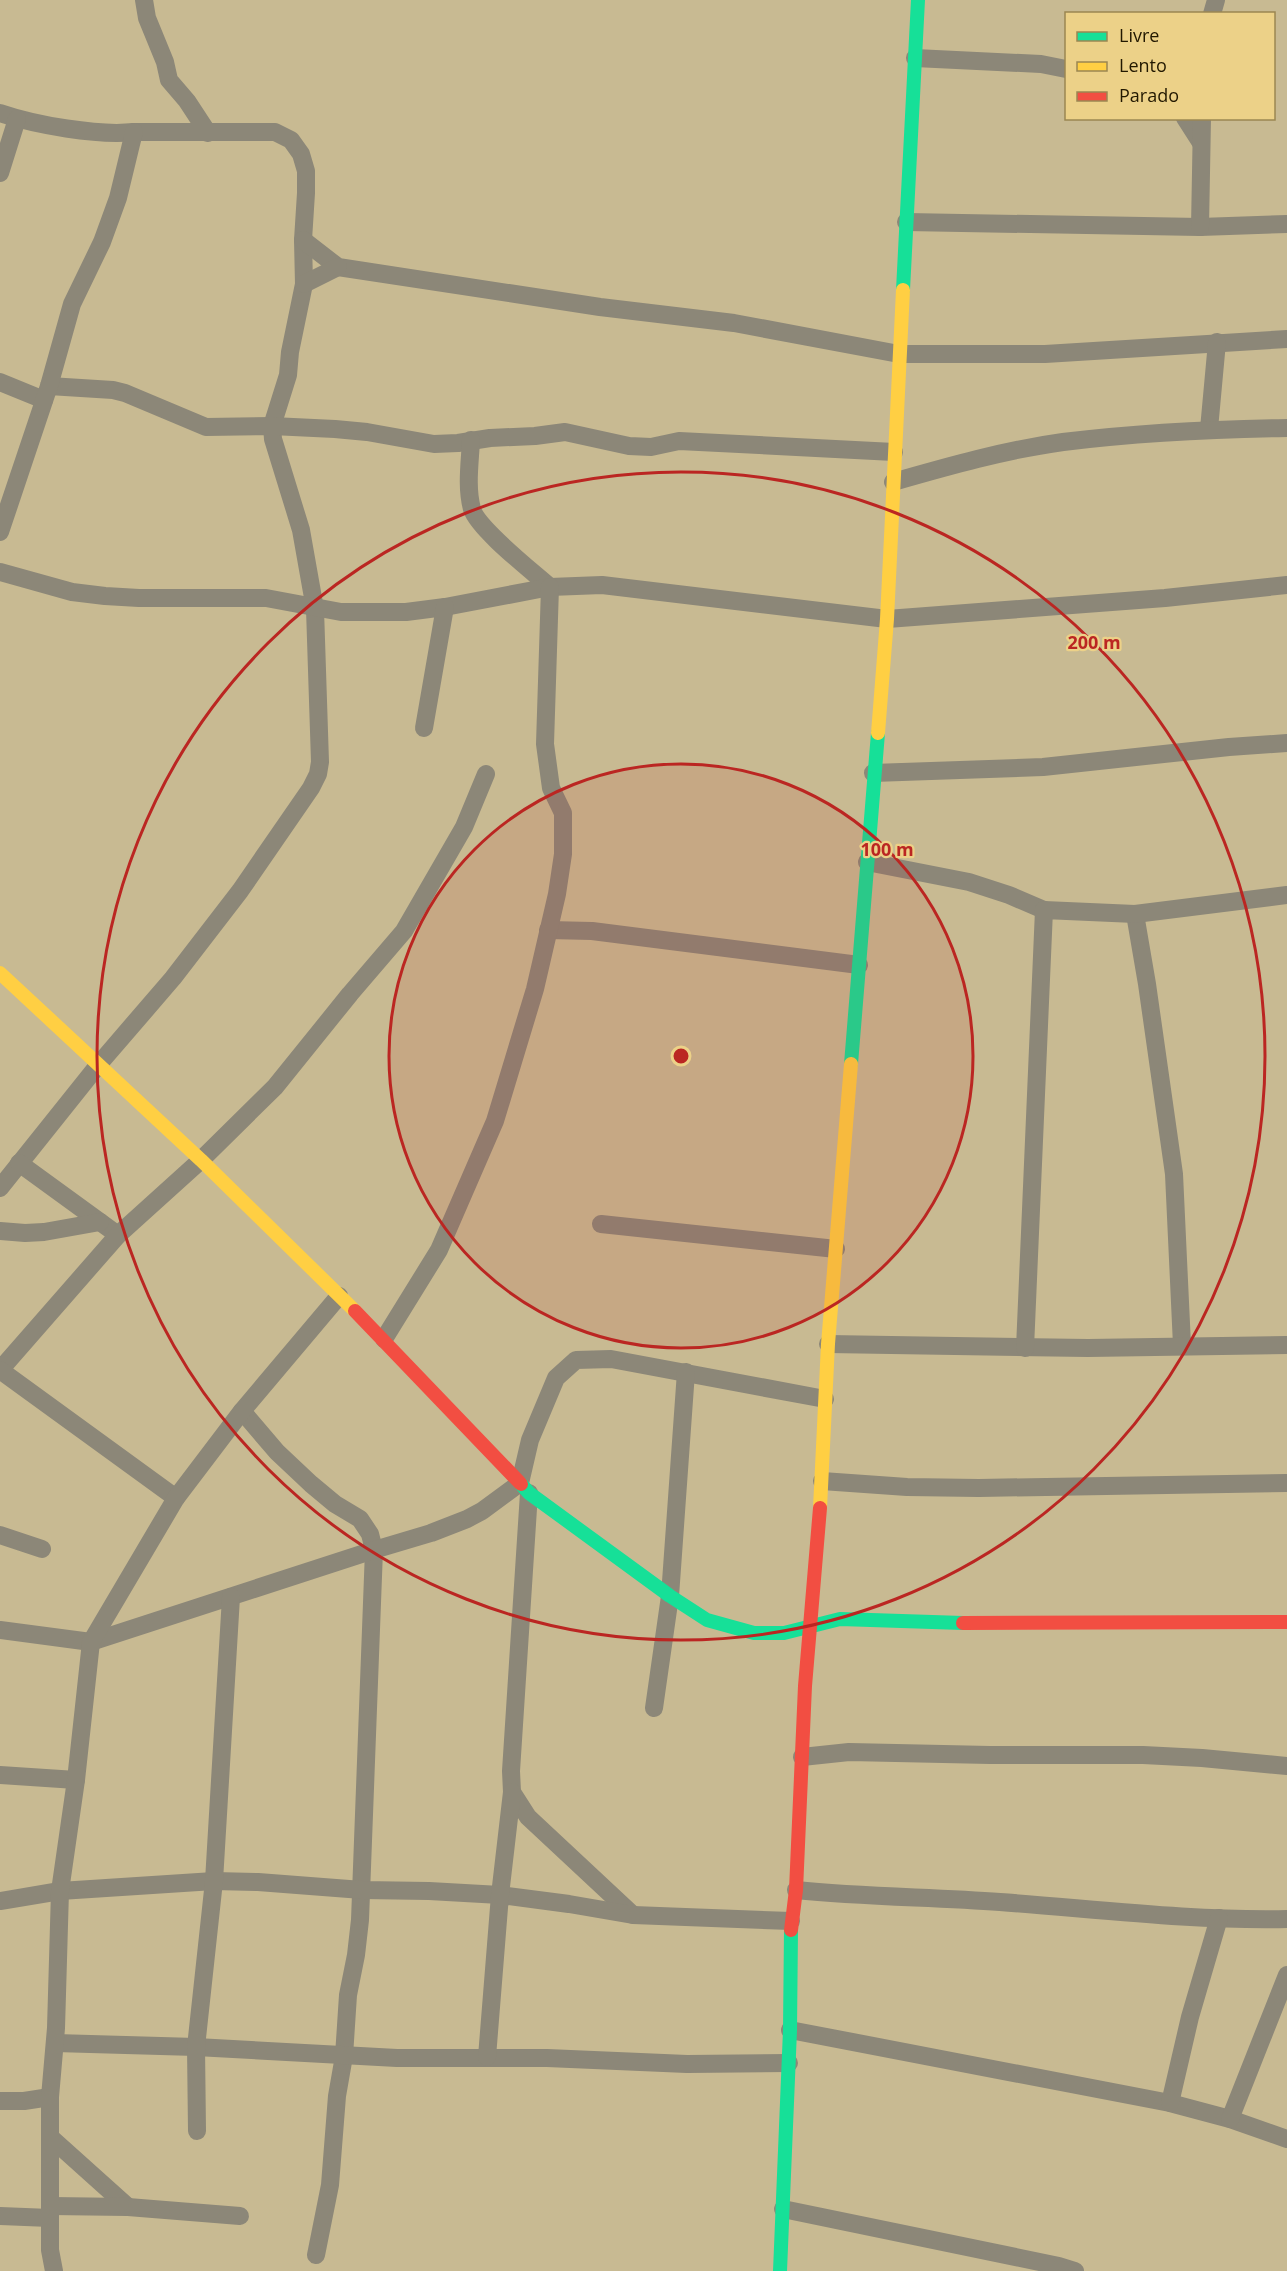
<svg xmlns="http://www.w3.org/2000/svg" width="1287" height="2271" font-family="'Open Sans',sans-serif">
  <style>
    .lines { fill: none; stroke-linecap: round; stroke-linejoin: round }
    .street { stroke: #8c8778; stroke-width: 18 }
    .fast { stroke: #16e098; stroke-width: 14 }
    .slow { stroke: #ffcf43; stroke-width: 14 }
    .jam { stroke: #f24e42; stroke-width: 14 }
    .ring { fill: none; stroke: #bb2622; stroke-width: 3 }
    .centre { fill: #bb2622; stroke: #ecd188; stroke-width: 3 }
    .ring-label { font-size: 18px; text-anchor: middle; font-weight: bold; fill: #bb2622; stroke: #ecd188; stroke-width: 4.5; stroke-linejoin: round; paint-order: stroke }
  </style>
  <rect width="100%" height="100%" fill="#c8ba92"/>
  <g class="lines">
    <g class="street">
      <path d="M144,0L147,18L165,62L169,80L187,101L208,133"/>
      <path d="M1212,14L1216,0"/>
      <path d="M915,58L1041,64L1066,69"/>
      <path d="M0,113C35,125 98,136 134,132H275L291,140L301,154L306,171V193L303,240L304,284L290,352L288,375L272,426L273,439L301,530L315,609L320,762L318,774L311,788L240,891L173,978L99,1064L0,1188"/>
      <path d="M1185,118L1201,143"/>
      <path d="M0,173L17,119"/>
      <path d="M906,222L1200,227L1287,224"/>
      <path d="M1200,227L1202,118"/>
      <path d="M303,240L338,267L600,307L734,323L899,354H1045L1287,339"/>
      <path d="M304,284L338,267"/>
      <path d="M0,382L44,400"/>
      <path d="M49,386L113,390L125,393L206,427L272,426L335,429L367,432L434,444L458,443L490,438L535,436L565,432L629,446L651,447L679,441L894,452"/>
      <path d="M1209,429L1217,342"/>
      <path d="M471,440C470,462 466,487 472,509C478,529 532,571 550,587"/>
      <path d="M893,482C949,466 1005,450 1063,442C1137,433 1212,429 1287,428"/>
      <path d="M0,532L49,386L72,304L102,242L118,198L134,132"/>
      <path d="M0,572L72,592L105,596L139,598H266L341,612H406L445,607L550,587L602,585L887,619L1165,598L1287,585"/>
      <path d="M424,728L445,607"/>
      <path d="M873,773L1043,767L1229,747L1287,743"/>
      <path d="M867,862L969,882L1009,895L1044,910"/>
      <path d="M1135,914L1147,984L1174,1174L1182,1345"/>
      <path d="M548,930L592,931L859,965"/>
      <path d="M19,1163L118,1235"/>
      <path d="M601,1224L836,1249"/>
      <path d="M0,1231L25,1233L44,1232L100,1222"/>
      <path d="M384,1339L439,1250L495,1121L535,989L557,894L563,854V813L551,788L545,744L550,587"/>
      <path d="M828,1344L1088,1348L1287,1345"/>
      <path d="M1025,1348L1044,910L1135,914L1287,895"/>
      <path d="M0,1370L118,1235L201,1160L275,1087L350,994L404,931L464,827L486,774"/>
      <path d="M0,1370L176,1498"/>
      <path d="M242,1411L277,1452L311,1484L335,1504L360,1519L370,1534L374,1550L360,1920L356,1955L348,1995L344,2056L337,2096L330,2185L316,2255"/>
      <path d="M822,1481L907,1487L979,1488L1287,1483"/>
      <path d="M529,1493L511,1771L512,1792L528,1817L633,1915"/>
      <path d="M0,1535L42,1549"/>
      <path d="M0,1630L91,1642L374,1550L431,1533L467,1519L482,1511L520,1483L530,1440L556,1378L576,1360L611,1359L825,1399"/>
      <path d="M654,1708L670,1596L686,1372"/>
      <path d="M802,1757L849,1752L990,1755H1143L1202,1758L1287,1766"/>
      <path d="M0,1775L76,1780"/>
      <path d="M796,1890C864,1897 932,1897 1000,1902C1096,1909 1191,1921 1287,1919"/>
      <path d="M0,1901L60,1891L214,1881L258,1882L362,1890L429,1891L500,1895L569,1904L633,1915L791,1921"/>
      <path d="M790,2030L1170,2103L1230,2119L1287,2139"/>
      <path d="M55,2043L196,2047L397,2058H547L687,2064L789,2063"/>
      <path d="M487,2057L500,1895L512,1792"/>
      <path d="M0,2101H24L50,2097"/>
      <path d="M1170,2103L1190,2017L1219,1918"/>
      <path d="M1230,2119L1287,1975"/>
      <path d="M197,2131L196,2047L214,1881L231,1597"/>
      <path d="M50,2137L128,2207"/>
      <path d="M51,2206L128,2207L240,2216"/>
      <path d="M783,2209L1059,2266L1075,2271"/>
      <path d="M0,2216L50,2218"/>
      <path d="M54,2271L50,2250V2097L56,2028L60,1891L76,1780L91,1642L176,1498L242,1411L339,1296"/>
    </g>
    <g class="fast">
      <path d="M903,290L918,0"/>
      <path d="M851,1064L878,733"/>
      <path d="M521,1484L529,1493L670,1596L707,1620L754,1633H784L840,1619L963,1623"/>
      <path d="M780,2271L790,2030L791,1930"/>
    </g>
    <g class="slow">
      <path d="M878,733L887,619L903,290"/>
      <path d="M0,973L201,1160L355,1311"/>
      <path d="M820,1508L828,1344L851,1064"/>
    </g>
    <g class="jam">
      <path d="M355,1311L521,1484"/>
      <path d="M963,1623L1287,1622"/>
      <path d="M791,1930L796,1890L805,1686L820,1508"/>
    </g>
  </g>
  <circle cx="681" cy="1056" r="292" fill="#bb2622" fill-opacity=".12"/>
  <g class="ring">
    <circle cx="681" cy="1056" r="292"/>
    <circle cx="681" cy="1056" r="584"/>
  </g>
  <circle cx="681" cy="1056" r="9" class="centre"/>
  <g class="ring-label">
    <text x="1094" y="649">200 m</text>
    <text x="887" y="856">100 m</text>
  </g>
  <rect x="1065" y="12" width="210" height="108" fill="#ecd188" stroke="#9b8752" stroke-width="1.5"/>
  <rect x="1077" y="32" width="30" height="9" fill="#16e098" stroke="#9b8752" stroke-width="1.5"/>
  <text x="1119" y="42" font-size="18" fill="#221800">Livre</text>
  <rect x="1077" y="62" width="30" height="9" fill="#ffcf43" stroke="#9b8752" stroke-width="1.5"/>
  <text x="1119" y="72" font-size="18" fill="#221800">Lento</text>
  <rect x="1077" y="92" width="30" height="9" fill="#f24e42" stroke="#9b8752" stroke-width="1.5"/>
  <text x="1119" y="102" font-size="18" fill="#221800">Parado</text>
</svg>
